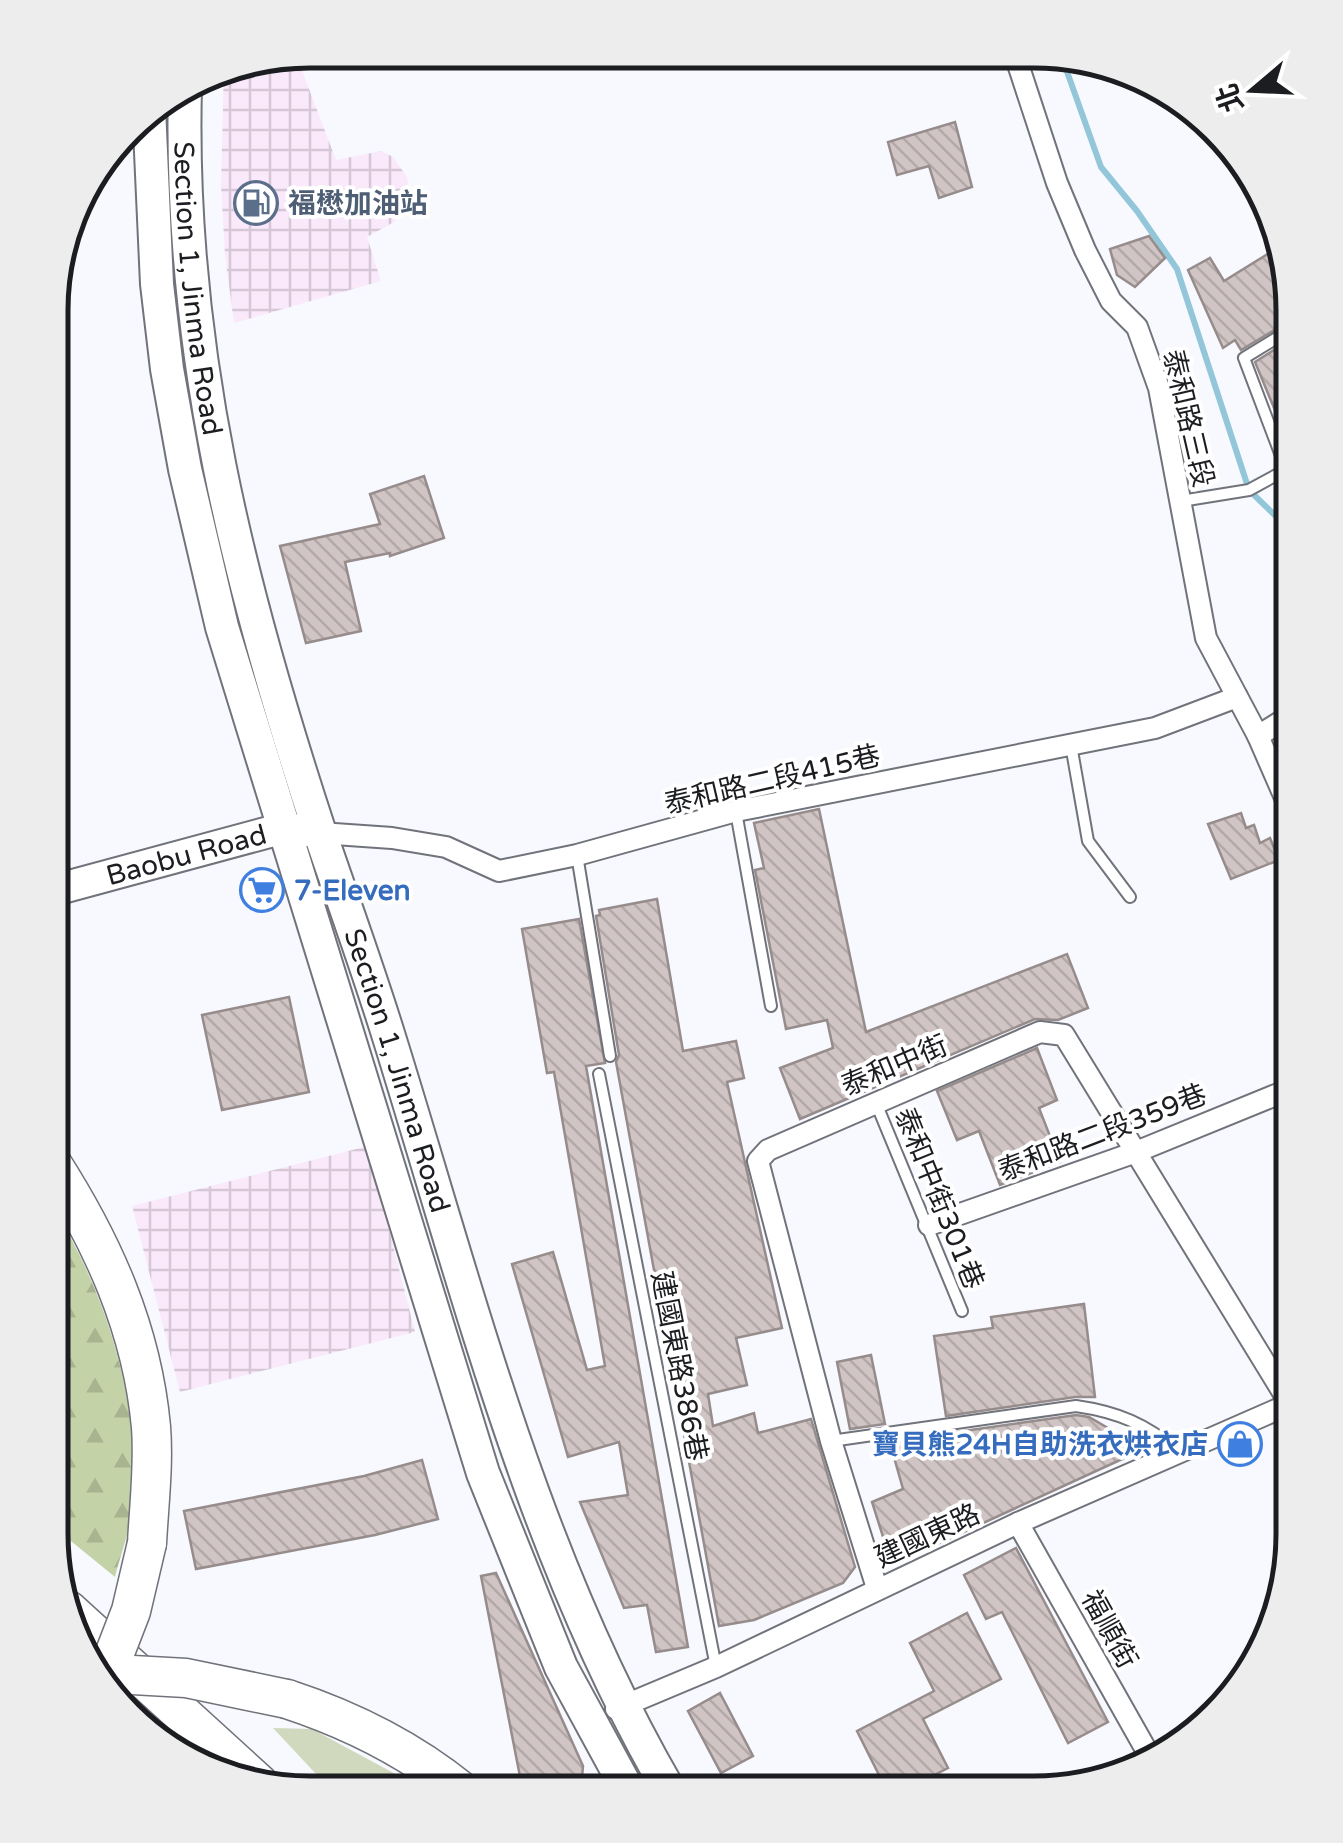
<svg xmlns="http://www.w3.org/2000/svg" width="1343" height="1843" font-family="'Varela Round','Noto Sans TC',sans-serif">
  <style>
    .industrial { fill: url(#industrial-grid) }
    .grass { fill: #d0d9bd }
    .forest { fill: url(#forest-firs) }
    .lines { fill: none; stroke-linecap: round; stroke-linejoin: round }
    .stream { stroke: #93c6d9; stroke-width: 6 }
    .building { fill: url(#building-back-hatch); stroke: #968c8b; stroke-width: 2.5 }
    .lane-casing { stroke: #71737b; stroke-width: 14 }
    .street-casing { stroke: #71737b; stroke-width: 24 }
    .secondary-casing { stroke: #71737b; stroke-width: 34 }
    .primary-casing { stroke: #71737b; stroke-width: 36 }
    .highway-casing { stroke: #71737b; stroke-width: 41 }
    .lane { stroke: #fff; stroke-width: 10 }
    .street { stroke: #fff; stroke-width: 20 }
    .secondary { stroke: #fff; stroke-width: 30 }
    .primary { stroke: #fff; stroke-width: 32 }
    .highway { stroke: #fff; stroke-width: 38 }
    .highway-bridge-casing { stroke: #71737b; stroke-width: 41; stroke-linecap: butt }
    .highway-bridge { stroke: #fff; stroke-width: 38 }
    .labels { text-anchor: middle; stroke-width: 8; stroke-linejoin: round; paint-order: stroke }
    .service-label { font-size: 28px; font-weight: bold; fill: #4e5e75; stroke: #fff; text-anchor: start }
    .street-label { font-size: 28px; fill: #1c1d21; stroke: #fff }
    .shop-label { font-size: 28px; font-weight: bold; fill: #366cbe; stroke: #fff; text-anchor: start }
    .rim { fill: none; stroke: #1c1d21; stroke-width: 5 }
  </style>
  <defs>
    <pattern id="industrial-grid" width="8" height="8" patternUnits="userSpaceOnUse" patternTransform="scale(2.5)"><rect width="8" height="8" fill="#fae9fb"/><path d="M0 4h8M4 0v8" fill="none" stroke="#d6c7d7"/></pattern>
    <pattern id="forest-firs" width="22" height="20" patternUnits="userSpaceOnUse" patternTransform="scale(2.5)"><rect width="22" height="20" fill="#c4d2a8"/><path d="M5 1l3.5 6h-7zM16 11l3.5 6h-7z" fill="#a8b490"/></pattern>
    <pattern id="building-back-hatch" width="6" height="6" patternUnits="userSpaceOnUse" patternTransform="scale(2.5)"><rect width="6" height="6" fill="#d0c5c4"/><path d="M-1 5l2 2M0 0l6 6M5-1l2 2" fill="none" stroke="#b2a9a8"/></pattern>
  </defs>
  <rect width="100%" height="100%" fill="#f8f9ff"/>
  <g class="industrial">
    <path d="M295,52L336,160L381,151L393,157L407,177L411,202L394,222L367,237L381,281L234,323L225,255L221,185L224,65Z"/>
    <path d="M368,1146L415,1332L180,1392L132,1206Z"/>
  </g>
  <path class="grass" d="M273,1728L312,1729L427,1791H332Z"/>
  <path class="forest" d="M51,1204C108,1294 147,1418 129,1525C126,1542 119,1560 115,1577L50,1524Z"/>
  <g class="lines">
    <path class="stream" d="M1060,52L1101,167L1137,211L1177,269L1249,490L1293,533"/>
  </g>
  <g class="building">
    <path d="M955,122L972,187L939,198L929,166L897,175L888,142Z"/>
    <path d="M1149,236L1165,258L1135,287L1117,275L1110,249Z"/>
    <path d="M1279,247L1293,319L1241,350L1235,340L1223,348L1188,270L1210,258L1224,281Z"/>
    <path d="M1293,338V454L1255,362Z"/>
    <path d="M424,476L444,538L390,556V553L345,562L361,631L306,643L280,546L380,524L370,494Z"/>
    <path d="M819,809L866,1032L1067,954L1088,1008L1058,1020L1035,1019L800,1119L780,1068L833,1048L827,1020L786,1029L755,870L764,868L754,823Z"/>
    <path d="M1241,813L1246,828L1254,825L1260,843L1270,838L1279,860L1231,879L1208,824Z"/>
    <path d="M657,899L683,1051L736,1041L744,1078L727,1082L782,1328L736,1338L747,1385L708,1394L713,1426L754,1413L758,1433L811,1419L855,1567L843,1583L754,1620L719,1626L616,1062L619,1055L596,916L600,915L599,910Z"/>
    <path d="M579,919L605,1063L586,1066L688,1647L656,1652L647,1605L624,1608L580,1502L628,1495L619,1442L568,1457L512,1264L553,1252L587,1370L605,1366L554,1072L547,1073L522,929Z"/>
    <path d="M289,997L309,1092L222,1110L202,1015Z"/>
    <path d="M1037,1048L1057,1100L1039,1108L1060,1162L1000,1185L979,1131L957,1140L937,1091Z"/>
    <path d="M1084,1304L1095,1397H1075L946,1416L934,1336L993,1328L991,1317Z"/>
    <path d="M871,1355L885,1424L850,1429L837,1362Z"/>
    <path d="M1076,1415L1089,1417L1144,1449L892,1565L872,1502L903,1489L890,1443L949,1437V1433Z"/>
    <path d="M422,1460L438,1519L375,1535L196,1569L184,1511L364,1476Z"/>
    <path d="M1016,1548L1108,1722L1068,1743L1002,1612L986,1619L964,1575Z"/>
    <path d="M496,1573L583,1766L581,1790L523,1792L481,1576Z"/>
    <path d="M967,1613L1001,1679L923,1719L948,1768L899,1793H888L857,1731L934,1691L910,1643Z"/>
    <path d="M720,1693L753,1756L721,1773L688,1711Z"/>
  </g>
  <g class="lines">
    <g class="lane-casing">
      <g id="lane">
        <path d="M1286,469L1244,358L1293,328"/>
        <path d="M1181,501L1249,490L1293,466"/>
        <path d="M1071,745L1088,841L1130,897"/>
        <path d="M736,812L771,1006"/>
        <path d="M577,855L610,1056"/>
        <path d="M599,1074L716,1667"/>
        <path d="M876,1103L962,1311"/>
        <path d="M831,1441L1076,1406C1118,1412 1146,1424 1178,1451"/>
      </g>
    </g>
    <g class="street-casing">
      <g id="street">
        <path d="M1014,52L1057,183L1085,250L1111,301L1137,327L1159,388L1206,638L1258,736L1293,816"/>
        <path d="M1258,736L1293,714"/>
        <path d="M320,833L392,838L446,847L499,871L577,855L736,811L1155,728L1237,697"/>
        <path d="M929,1225L1136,1152L1293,1088"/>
        <path d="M1018,1523L1153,1762"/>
        <path d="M877,1588L831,1441L758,1161L768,1150L1040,1032L1064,1035L1292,1407"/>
        <path d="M616,1709L716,1667L1018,1523L1292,1403"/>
      </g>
    </g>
    <g class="secondary-casing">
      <g id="secondary">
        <path id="s1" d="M51,891L284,828L307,831"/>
      </g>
    </g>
    <g class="primary-casing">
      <g id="primary">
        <path id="s2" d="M185,87C178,349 239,587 320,833C343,901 368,969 389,1037C469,1294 533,1557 670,1792"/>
        <path d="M149,108L157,284L167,369L185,469L222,627L483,1473L561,1667L629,1792"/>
      </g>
    </g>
    <g class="highway-casing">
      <g id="highway">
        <path d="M51,1162C103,1243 142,1329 151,1427C154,1465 149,1505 147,1543"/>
        <path d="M68,1610L259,1784"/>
        <path d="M287,1699C351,1720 408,1748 461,1791"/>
      </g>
    </g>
    <use href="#lane" class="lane"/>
    <use href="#street" class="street"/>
    <use href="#secondary" class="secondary"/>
    <use href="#primary" class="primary"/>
    <use href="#highway" class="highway"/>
    <g class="highway-bridge-casing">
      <g id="highway-bridge">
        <path d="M97,1673L186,1678L287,1699"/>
        <path d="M104,1681L131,1611L147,1543"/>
      </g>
    </g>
    <use href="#highway-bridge" class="highway-bridge"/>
  </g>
  <defs>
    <g id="fuel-ring" transform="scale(2.25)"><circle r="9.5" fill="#fff" stroke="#5c6f8a" stroke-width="1.5"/><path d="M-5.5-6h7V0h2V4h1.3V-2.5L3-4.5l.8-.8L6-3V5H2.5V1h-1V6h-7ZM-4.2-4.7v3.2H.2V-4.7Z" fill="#5c6f8a"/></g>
    <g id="supermarket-ring" transform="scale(2.25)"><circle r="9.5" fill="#fff" stroke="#3f7fe0" stroke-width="1.5"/><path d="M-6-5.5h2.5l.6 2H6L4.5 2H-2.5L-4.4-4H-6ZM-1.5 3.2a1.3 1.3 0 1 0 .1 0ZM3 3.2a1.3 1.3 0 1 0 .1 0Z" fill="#3f7fe0"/></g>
    <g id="shop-ring" transform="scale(2.25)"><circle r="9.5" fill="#fff" stroke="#3f7fe0" stroke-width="1.5"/><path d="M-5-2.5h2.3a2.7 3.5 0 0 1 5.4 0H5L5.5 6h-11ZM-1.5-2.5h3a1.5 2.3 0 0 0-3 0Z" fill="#3f7fe0"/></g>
  </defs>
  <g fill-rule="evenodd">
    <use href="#fuel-ring" x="256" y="203"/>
    <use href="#supermarket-ring" x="262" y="890"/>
    <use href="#shop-ring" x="1240" y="1444"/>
  </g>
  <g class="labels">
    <g class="service-label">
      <text x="288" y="213">福懋加油站</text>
    </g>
    <g class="street-label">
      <text dy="10" stroke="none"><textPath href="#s2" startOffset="202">Section 1, Jinma Road</textPath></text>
      <text transform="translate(1189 418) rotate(77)" y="10">泰和路三段</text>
      <text transform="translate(772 779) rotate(-13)" y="10">泰和路二段415巷</text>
      <text dy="10" stroke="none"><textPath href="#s1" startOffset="140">Baobu Road</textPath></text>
      <text transform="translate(894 1065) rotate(-23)" y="10">泰和中街</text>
      <text dy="10" stroke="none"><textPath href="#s2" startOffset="1012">Section 1, Jinma Road</textPath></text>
      <text transform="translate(1102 1132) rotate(-21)" y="10">泰和路二段359巷</text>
      <text transform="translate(940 1198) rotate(68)" y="10">泰和中街301巷</text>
      <text transform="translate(680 1366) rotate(79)" y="10">建國東路386巷</text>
      <text transform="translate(927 1535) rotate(-25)" y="10">建國東路</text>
      <text transform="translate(1110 1629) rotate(61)" y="10">福順街</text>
    </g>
    <g class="shop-label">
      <text x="294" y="900">7-Eleven</text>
      <text x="1208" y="1454" text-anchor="end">寶貝熊24H自助洗衣烘衣店</text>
    </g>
  </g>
  <path d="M0 0H1343V1843H0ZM310 68H1034A242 242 0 0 1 1276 310V1534A242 242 0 0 1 1034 1776H310A242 242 0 0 1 68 1534V310A242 242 0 0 1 310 68Z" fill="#ededed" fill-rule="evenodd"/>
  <path class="rim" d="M310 68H1034A242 242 0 0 1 1276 310V1534A242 242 0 0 1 1034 1776H310A242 242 0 0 1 68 1534V310A242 242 0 0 1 310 68Z"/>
  <g transform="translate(1253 90) rotate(251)" stroke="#ffffff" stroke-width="8" paint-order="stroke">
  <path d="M0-8L18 38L0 25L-18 38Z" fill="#1c1d21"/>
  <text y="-15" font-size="28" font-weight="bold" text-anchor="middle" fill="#1c1d21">北</text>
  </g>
</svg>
